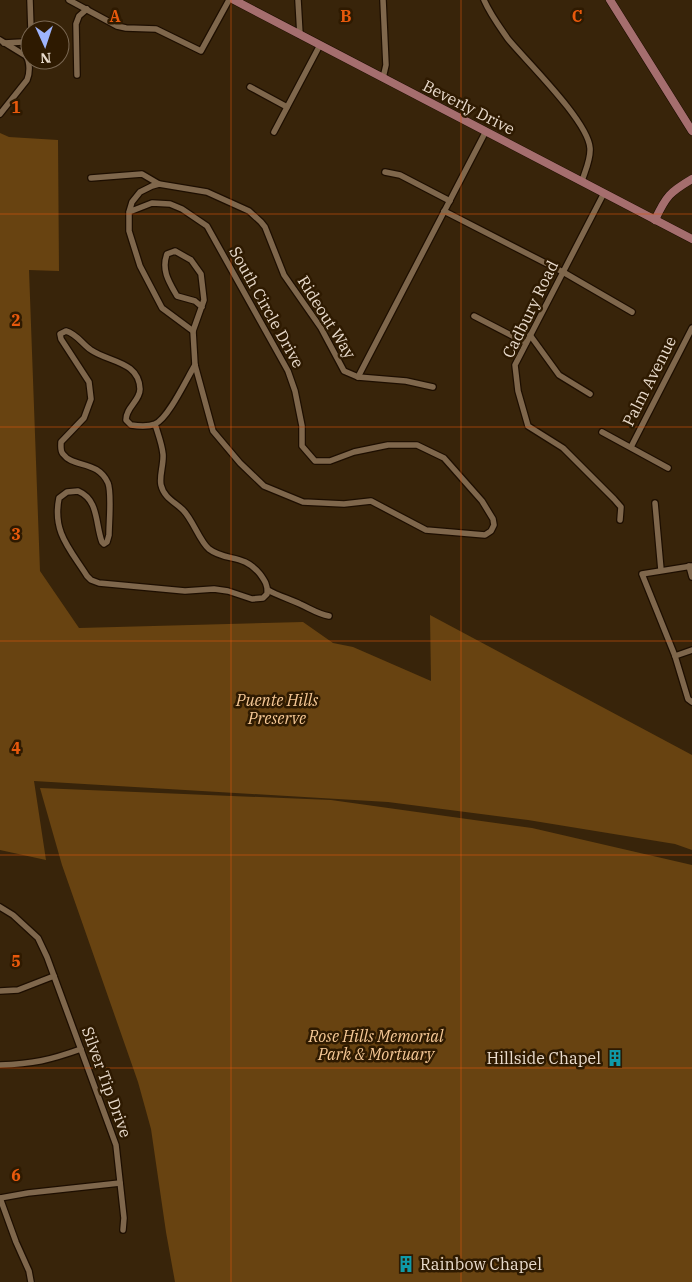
<svg xmlns="http://www.w3.org/2000/svg" width="692" height="1282" font-family="'IBM Plex Serif',serif">
  <style>
    .green { fill: #684311 }
    .lines { fill: none; stroke-linecap: round; stroke-linejoin: round }
    .street-casing { stroke: #1d0e00; stroke-width: 8 }
    .secondary-casing { stroke: #1d0e00; stroke-width: 9 }
    .street { stroke: #7f674c; stroke-width: 5.5 }
    .secondary { stroke: #a56e6e; stroke-width: 8 }
    .grid { fill: none; stroke: #e8590c; stroke-width: 1; stroke-opacity: 0.55 }
    .labels { text-anchor: middle; stroke-width: 5; stroke-linejoin: round; paint-order: stroke }
    .street-label { font-size: 16px; fill: #e9dbcc; stroke: #2e1a01 }
    .park-label { font-size: 16px; font-style: italic; fill: #f6c895; stroke: #2e1a01 }
    .poi-label { font-size: 16px; fill: #e9dbcc; stroke: #2e1a01; text-anchor: end }
    .grid-label { font-size: 16px; text-anchor: middle; font-weight: bold; fill: #e8590c; stroke: #2e1a01; stroke-width: 5; stroke-linejoin: round; paint-order: stroke }
  </style>
  <rect width="100%" height="100%" fill="#38240a"/>
  <g class="green">
    <path d="M0,133L9,137L58,140L59,271L29,270L40,571L79,628L303,622L333,643L353,647L431,681L430,615L692,755V850L675,844L528,820L388,802L34,781L46,860L0,850Z"/>
    <path d="M40,788L331,800L532,828L692,865V1282H175L166,1232L151,1129L138,1082L62,865Z"/>
  </g>
  <g class="lines">
    <g class="street-casing">
      <g id="street">
        <path d="M30,0L31,30"/>
        <path d="M69,0L117,26L126,28L156,29L201,51L229,0"/>
        <path d="M298,0L300,35"/>
        <path d="M383,0L386,65L383,78"/>
        <path d="M484,0C490,14 499,26 508,39C527,62 588,121 590,148C591,159 585,171 582,181"/>
        <path d="M0,40L26,56C30,62 30,73 27,80L0,114"/>
        <path d="M4,43L23,42L26,41L30,36"/>
        <path d="M77,75L76,24L79,16L87,9"/>
        <path d="M250,87L287,107"/>
        <path d="M274,132L320,45"/>
        <path d="M385,172L400,175L450,201"/>
        <path d="M91,178L142,174L159,184"/>
        <path d="M604,193L515,365L518,391L528,426L563,448L614,499L621,507L620,520"/>
        <path d="M444,211L563,272L632,312"/>
        <path d="M129,212L152,203L170,204L182,209L207,226L288,371L295,391L302,426V446L315,461H330L354,452L388,445H417L444,458L482,501L493,519L494,525L491,531L485,535L426,530L371,501L344,504L303,502L264,486L240,463L213,431L195,365L193,331L162,308L140,266L129,231V212L132,202L140,192L152,186L159,184L207,192L249,211L261,222L265,227L284,275L321,328L344,371L358,377L406,381L433,387"/>
        <path d="M474,316L526,343"/>
        <path d="M193,331L204,300L201,274L191,260L175,251L167,254C161,270 169,282 177,296L195,301L202,307"/>
        <path d="M530,335L559,375L590,394"/>
        <path d="M358,377L486,131"/>
        <path d="M155,424C158,434 162,444 163,454C164,464 159,476 161,485C164,498 175,502 183,510C193,520 200,542 209,549C226,562 243,553 260,574C265,581 268,585 267,594L263,598L252,599L228,591L214,589L185,591L99,583L91,580L87,576C70,549 52,532 59,498L67,492L78,491C99,500 95,523 102,542L104,544L107,542L109,535C109,523 112,493 108,483C98,460 73,468 63,454C60,451 61,446 61,442L84,418L91,399L89,382L61,339L60,334L66,331C77,334 82,344 91,350C108,362 139,361 140,389C140,401 126,407 126,420L131,425C138,426 148,427 155,424C168,419 187,378 195,365"/>
        <path d="M602,432L668,468"/>
        <path d="M631,447L692,328"/>
        <path d="M655,503L661,570"/>
        <path d="M689,566L692,577"/>
        <path d="M692,566L642,574L675,656L688,699L692,702"/>
        <path d="M268,590C278,596 290,599 300,604C311,609 318,614 329,616"/>
        <path d="M675,656L692,650"/>
        <path d="M0,907L13,915L38,938L47,957L116,1145L124,1218L123,1230"/>
        <path d="M0,991L18,990L54,976"/>
        <path d="M0,1065C33,1064 50,1060 81,1049"/>
        <path d="M0,1198L28,1193L120,1183"/>
        <path d="M0,1198L16,1242L29,1271L31,1282"/>
      </g>
    </g>
    <g class="secondary-casing">
      <g id="secondary">
        <path d="M234,0L692,239"/>
        <path d="M610,0L692,131"/>
        <path d="M655,220C666,196 670,192 692,179"/>
      </g>
    </g>
    <use href="#street" class="street"/>
    <use href="#secondary" class="secondary"/>
  </g>
  <path class="grid" d="M231,0V1282M461,0V1282M0,214H692M0,427H692M0,641H692M0,855H692M0,1068H692"/>
  <defs>
    <g id="building-bare" transform="scale(1.35)"><path d="M-4-6H4V6H1V3H-1V6H-4ZM-2.5-4.3h1.7v1.8h-1.7ZM.8-4.3h1.7v1.8H.8ZM-2.5-1h1.7V.8h-1.7ZM.8-1h1.7V.8H.8Z" fill="#0f9aa8" stroke="#2e1a01" stroke-width="2.5" paint-order="stroke"/></g>
  </defs>
  <g fill-rule="evenodd">
    <use href="#building-bare" x="615" y="1058"/>
    <use href="#building-bare" x="406" y="1264"/>
  </g>
  <g class="labels">
    <g class="street-label">
      <text transform="translate(469 107) rotate(27)" y="6">Beverly Drive</text>
      <text transform="translate(267 307) rotate(61)" y="6">South Circle Drive</text>
      <text transform="translate(530 309) rotate(-64)" y="6">Cadbury Road</text>
      <text transform="translate(327 317) rotate(58)" y="6">Rideout Way</text>
      <text transform="translate(649 381) rotate(-63)" y="6">Palm Avenue</text>
      <text transform="translate(107 1082) rotate(70)" y="6">Silver Tip Drive</text>
    </g>
    <g class="park-label">
      <text x="277" y="706">Puente Hills<tspan x="277" dy="18">Preserve</tspan></text>
      <text x="376" y="1042">Rose Hills Memorial<tspan x="376" dy="18">Park &amp; Mortuary</tspan></text>
    </g>
    <g class="poi-label">
      <text x="601" y="1064">Hillside Chapel</text>
      <text x="420" y="1270" text-anchor="start">Rainbow Chapel</text>
    </g>
  </g>
  <g class="grid-label">
    <text x="115" y="22">A</text>
    <text x="346" y="22">B</text>
    <text x="577" y="22">C</text>
    <text x="16" y="113">1</text>
    <text x="16" y="326">2</text>
    <text x="16" y="540">3</text>
    <text x="16" y="754">4</text>
    <text x="16" y="967">5</text>
    <text x="16" y="1181">6</text>
  </g>
  <g transform="translate(45 45) rotate(177)"><circle r="24" fill="#2e1a01" stroke="#796752"/>
  <path d="M0-4L9 19L0 12L-9 19Z" fill="#9eb4fd"/>
  <text y="-8" font-size="14" font-weight="bold" text-anchor="middle" fill="#e9dbcc">N</text>
  </g>
</svg>
